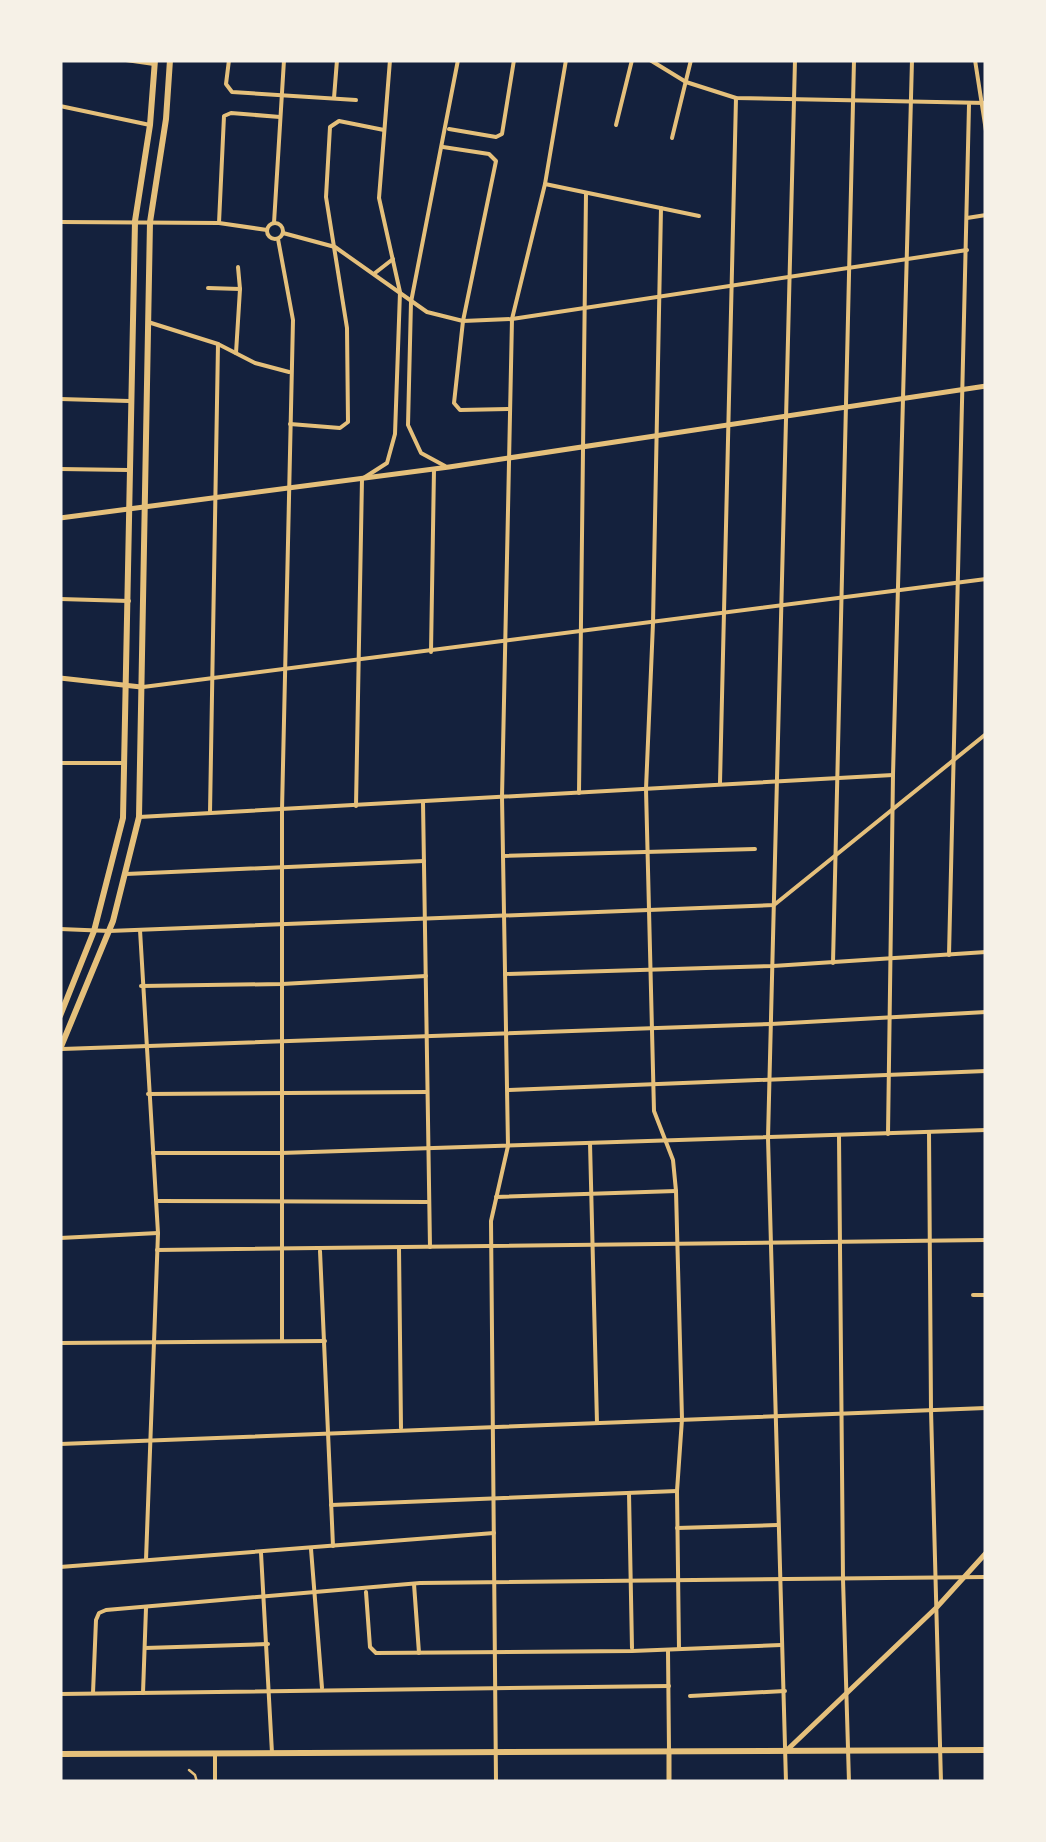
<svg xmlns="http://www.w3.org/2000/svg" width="1046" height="1842" font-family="'DejaVu Sans',sans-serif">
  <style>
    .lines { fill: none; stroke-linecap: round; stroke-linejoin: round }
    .service { stroke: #e5c07b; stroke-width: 2.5 }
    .minor { stroke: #e5c07b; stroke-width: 4 }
    .tertiary { stroke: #e5c07b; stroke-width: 5 }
    .secondary { stroke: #e5c07b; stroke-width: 6 }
    .primary { stroke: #e5c07b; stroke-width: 6 }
  </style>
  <rect width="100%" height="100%" fill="#14213d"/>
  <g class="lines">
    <path class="service" d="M189,1770L195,1775L197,1782"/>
    <g class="minor">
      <path d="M126,60L154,64"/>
      <path d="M229,60L226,84L232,92L356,100"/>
      <path d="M650,60L686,82L736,98L986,103"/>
      <path d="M975,60L986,131"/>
      <path d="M334,98L337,60"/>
      <path d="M60,106L150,125"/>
      <path d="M616,125L632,60"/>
      <path d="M449,129L496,137L502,134L514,60"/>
      <path d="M672,138L691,60"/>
      <path d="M443,147L489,154L496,161L463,321L454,403L460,410L508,409"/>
      <path d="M545,184L699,216"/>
      <path d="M661,208L653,623L646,789L654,1111L673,1160L676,1191L682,1419L677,1491L679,1649"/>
      <path d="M967,218L986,215"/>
      <path d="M60,222L219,223L267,230"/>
      <circle cx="275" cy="231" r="8"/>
      <path d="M219,223L224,116L231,113L280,117"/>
      <path d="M274,223L284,60"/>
      <path d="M283,233L335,247L427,312L463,321L512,319L967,250"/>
      <path d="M278,239L293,320L282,810V1341"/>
      <path d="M375,273L393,259"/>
      <path d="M208,288L240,289"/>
      <path d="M148,322L218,344L255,363L289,372"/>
      <path d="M236,353L240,289L238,267"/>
      <path d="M60,399L129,401"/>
      <path d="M290,424L340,428L348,422L347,328L326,197L330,127L339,121L384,130"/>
      <path d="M445,466L421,453L408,425L411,302L458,60"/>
      <path d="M60,469L128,470"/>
      <path d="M60,599L129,601"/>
      <path d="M431,652L434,469"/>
      <path d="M143,687L986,579"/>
      <path d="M60,763H125"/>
      <path d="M720,783L736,98"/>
      <path d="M579,793L586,193"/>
      <path d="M423,802L430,1247"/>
      <path d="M356,806L362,479L387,463L395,434L400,292L379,198L390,60"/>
      <path d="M210,813L218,344"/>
      <path d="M139,817L893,775"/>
      <path d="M503,856L755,849"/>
      <path d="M126,874L424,861"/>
      <path d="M60,929L109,931L774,905L986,734"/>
      <path d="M140,930L158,1233L146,1560"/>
      <path d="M949,955L969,105"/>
      <path d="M833,963L854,60"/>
      <path d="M505,974L773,966L986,952"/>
      <path d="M141,986L282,984L426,976"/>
      <path d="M62,1049L771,1024L986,1012"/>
      <path d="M509,1090L986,1071"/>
      <path d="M148,1094L427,1092"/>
      <path d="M929,1132L931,1410L941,1782"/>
      <path d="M888,1134L893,775L912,60"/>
      <path d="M839,1136L843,1579L849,1782"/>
      <path d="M590,1143L597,1423"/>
      <path d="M153,1153H281L986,1130"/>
      <path d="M496,1197L676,1191"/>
      <path d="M157,1201L427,1202"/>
      <path d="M60,1238L158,1233"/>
      <path d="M399,1248L401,1428"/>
      <path d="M157,1250L986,1240"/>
      <path d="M320,1251L333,1546"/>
      <path d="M973,1295H986"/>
      <path d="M60,1343L325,1341"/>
      <path d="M60,1444L986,1408"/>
      <path d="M629,1493L632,1648"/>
      <path d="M331,1505L677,1491"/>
      <path d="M677,1528L777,1525"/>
      <path d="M311,1549L322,1688"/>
      <path d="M261,1553L272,1753"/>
      <path d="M60,1567L494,1533"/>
      <path d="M414,1584L419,1653"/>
      <path d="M366,1592L370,1647L376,1653L632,1651L781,1645"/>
      <path d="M145,1648L268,1644"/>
      <path d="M668,1651L669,1751"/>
      <path d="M93,1693L96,1620L99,1613L106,1610L420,1583L986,1577"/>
      <path d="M143,1693L146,1608"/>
      <path d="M60,1694L669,1686"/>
      <path d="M690,1696L785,1691"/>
      <path d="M215,1753V1782"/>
      <path d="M496,1782L491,1221L508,1146L502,797L512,319L545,184L566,60"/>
      <path d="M786,1782L768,1138L795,60"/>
    </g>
    <g class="tertiary">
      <path d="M60,518L449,467L986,386"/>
      <path d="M60,678L141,687"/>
      <path d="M786,1751L937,1607L986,1553"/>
      <path d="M669,1782V1751"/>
    </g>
    <path class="secondary" d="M60,1754L986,1750"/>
    <g class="primary">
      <path d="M60,1016L94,931L123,818L135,221L150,125L155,60"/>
      <path d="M60,1049L113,921L139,817L150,222L166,119L170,60"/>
    </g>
  </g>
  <rect width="1046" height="1842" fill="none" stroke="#f6f1e7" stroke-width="125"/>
</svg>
